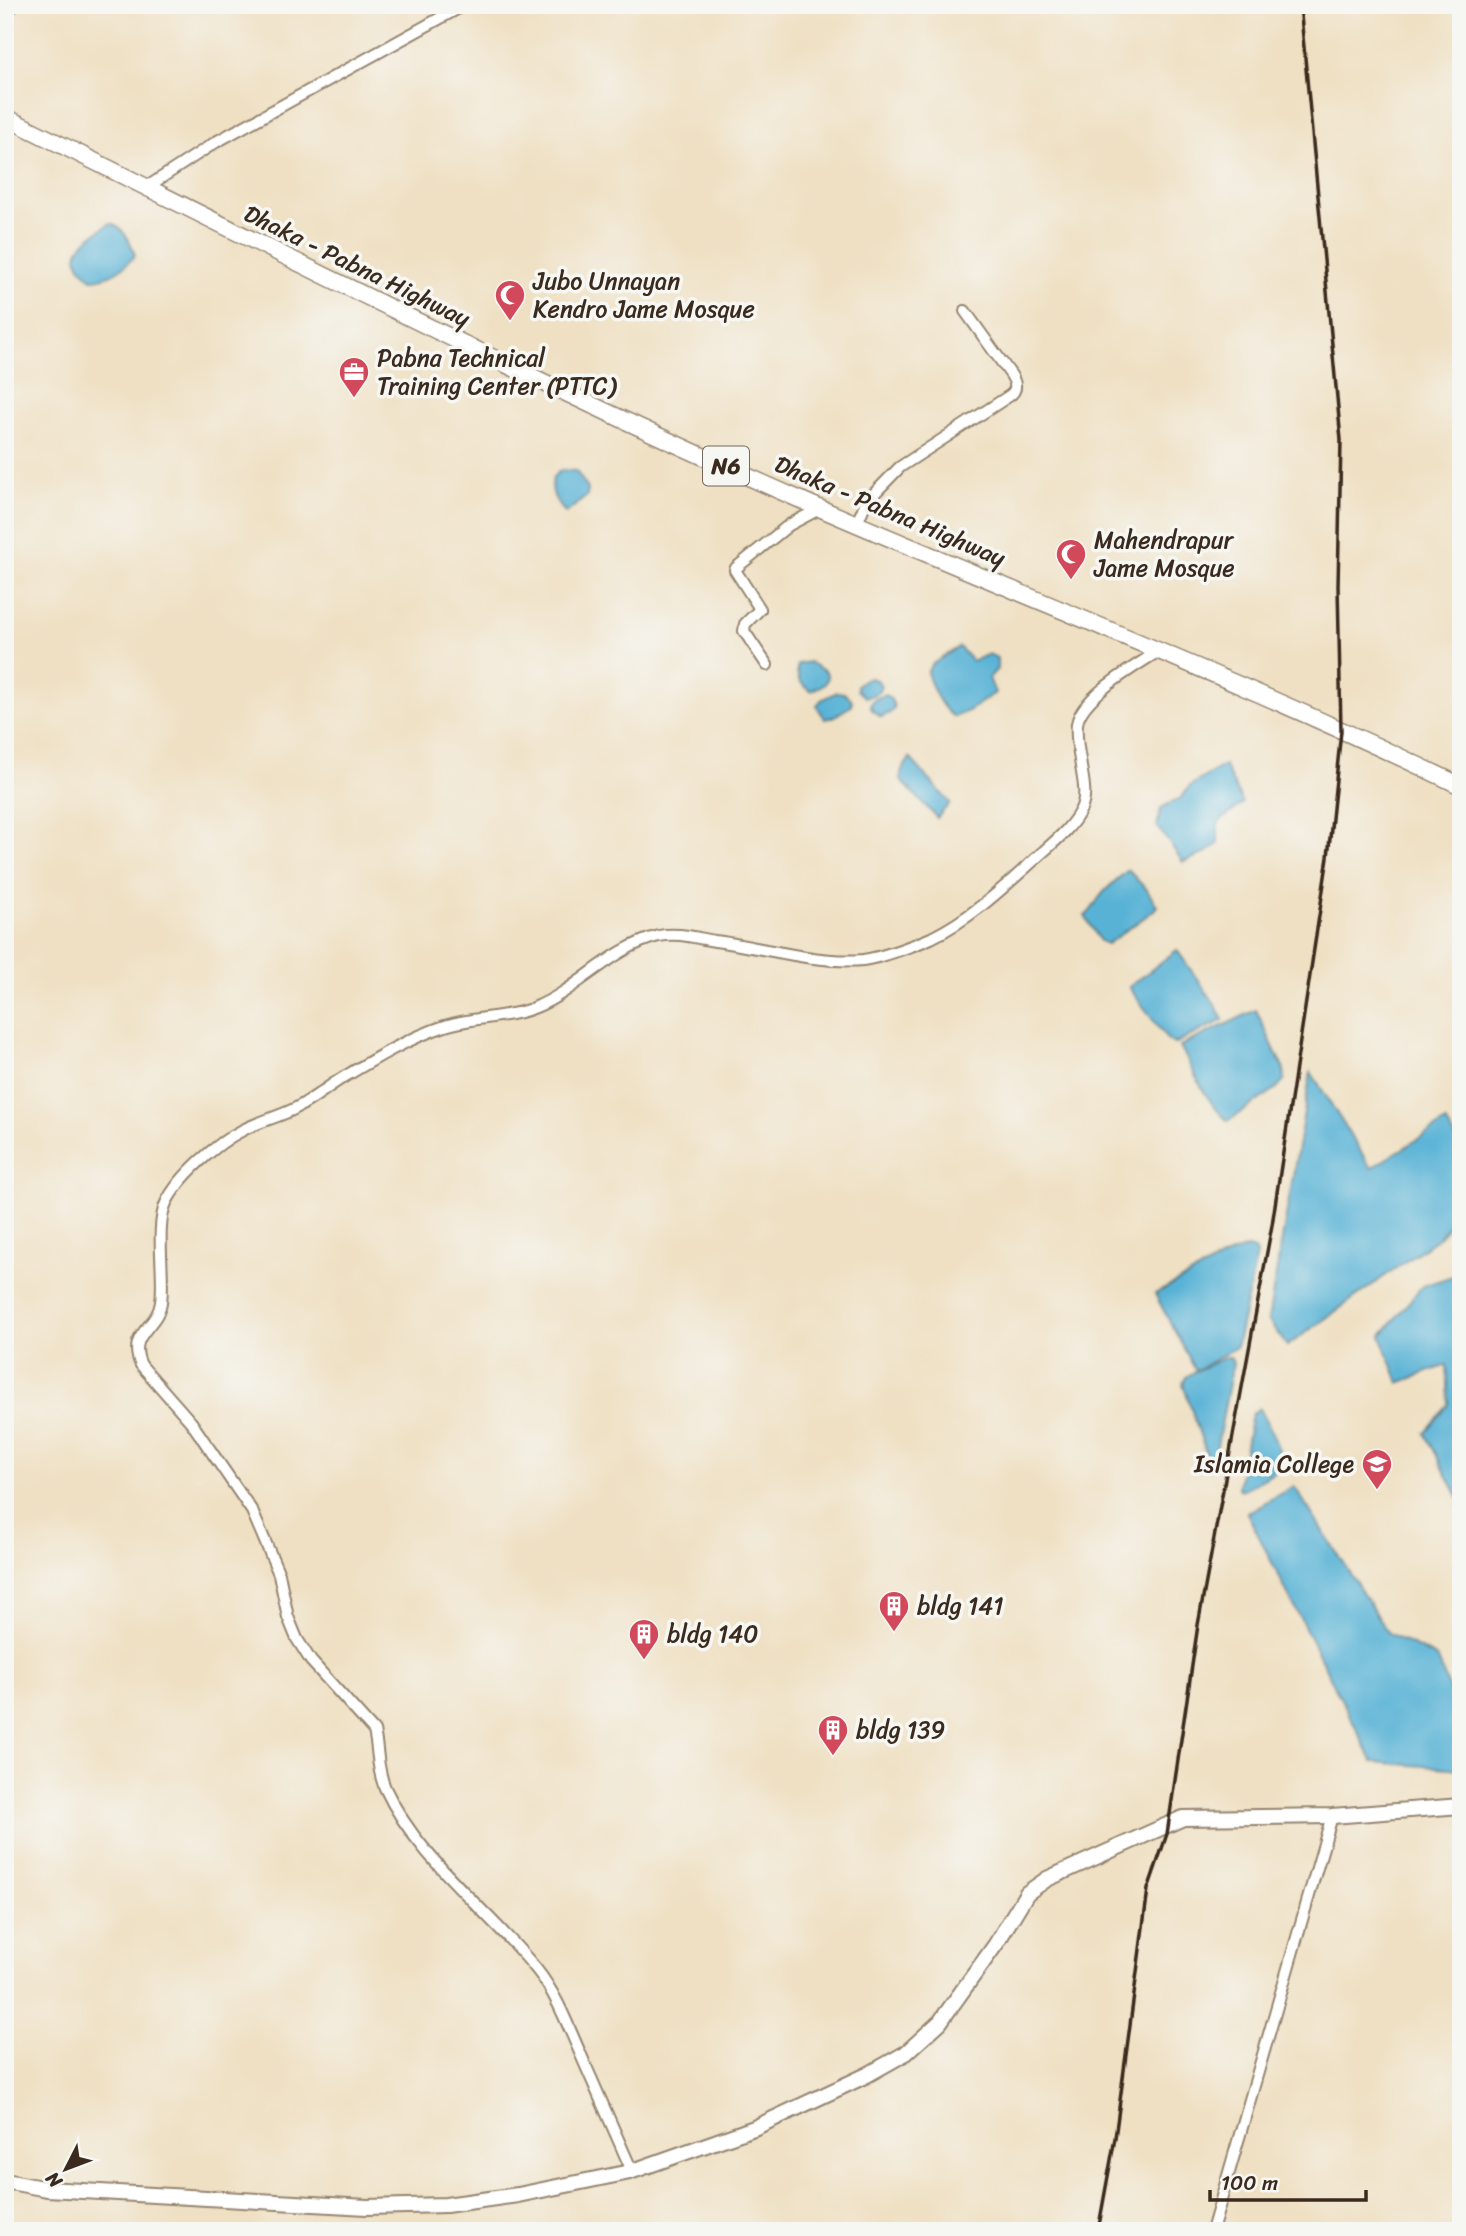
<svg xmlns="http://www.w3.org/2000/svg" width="1466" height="2236" font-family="Sriracha,sans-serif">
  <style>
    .water { fill: #59b2d6; stroke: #4a6e7a; stroke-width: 2 }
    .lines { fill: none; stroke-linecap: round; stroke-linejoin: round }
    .minor-casing { stroke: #958570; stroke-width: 14 }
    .major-casing { stroke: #958570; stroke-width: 18 }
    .highway-casing { stroke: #958570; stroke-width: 19 }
    .minor { stroke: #fff; stroke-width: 10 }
    .major { stroke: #fff; stroke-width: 14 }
    .highway { stroke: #fff; stroke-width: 16 }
    .rail { stroke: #3b2a1e; stroke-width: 3.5 }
    .labels { text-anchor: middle; stroke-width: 7; stroke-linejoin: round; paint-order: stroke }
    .shield { fill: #f6f6f2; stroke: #73675e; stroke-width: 2 }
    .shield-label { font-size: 23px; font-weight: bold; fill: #3b2a1e }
    .street-label { font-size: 24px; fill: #3b2a1e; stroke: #f6f6f2 }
    .poi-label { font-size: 24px; fill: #3b2a1e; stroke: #f6f6f2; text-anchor: start }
  </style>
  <rect width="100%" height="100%" fill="#f6f6f2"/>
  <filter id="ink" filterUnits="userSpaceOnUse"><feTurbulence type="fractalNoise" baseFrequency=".0143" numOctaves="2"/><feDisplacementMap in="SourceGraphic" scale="14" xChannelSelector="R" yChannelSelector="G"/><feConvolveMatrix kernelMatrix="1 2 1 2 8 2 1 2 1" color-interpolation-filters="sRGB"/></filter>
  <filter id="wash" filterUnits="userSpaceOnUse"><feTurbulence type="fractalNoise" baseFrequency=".00686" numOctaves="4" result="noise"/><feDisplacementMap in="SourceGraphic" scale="28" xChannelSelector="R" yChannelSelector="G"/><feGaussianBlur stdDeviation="1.57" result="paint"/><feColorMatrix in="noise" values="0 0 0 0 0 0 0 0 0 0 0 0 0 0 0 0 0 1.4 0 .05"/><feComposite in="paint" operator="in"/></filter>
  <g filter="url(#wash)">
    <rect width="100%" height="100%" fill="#efe0c3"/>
    <g class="water">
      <path d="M110,223C123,227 131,243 135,255C124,269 110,278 92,279C59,252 87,240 110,223Z"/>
      <path d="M561,470L576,471L588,489L587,496L566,513C555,501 550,493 553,477Z"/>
      <path d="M959,647L972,661L989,654L997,658V669L989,678L995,693L970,710L954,717C940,708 932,688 927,673L931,665Z"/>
      <path d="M809,662L826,672L828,677L825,684L811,691C801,685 795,676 798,664Z"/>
      <path d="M871,678L878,681L881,686C878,694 873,696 865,697L857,690V685L863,680Z"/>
      <path d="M837,692L844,693L852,700L851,706L833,717L825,719L817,706L821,700Z"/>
      <path d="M884,695C891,697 893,702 894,708L890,713L881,717L873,711L870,705L873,700Z"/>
      <path d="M910,758L950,803L937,818L901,780V772Z"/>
      <path d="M1224,765L1243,803L1218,823V844L1204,854L1183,862L1157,826L1161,808L1181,798L1190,786Z"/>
      <path d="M1128,870L1147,890L1157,906L1153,911L1107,944L1100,941L1085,916C1092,911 1094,905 1099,898C1107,887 1118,879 1128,870Z"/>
      <path d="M1177,950L1216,1006L1223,1020L1174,1044L1167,1039L1129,987Z"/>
      <path d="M1256,1010L1284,1070L1285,1079L1277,1088L1228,1121C1206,1103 1193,1070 1180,1046Z"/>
      <path d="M1311,1072L1371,1168L1446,1122L1461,1146V1211L1438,1238L1287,1346L1268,1320Z"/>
      <path d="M1248,1248L1254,1250L1257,1255L1236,1347L1196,1371L1226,1357H1230L1233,1363L1216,1451L1210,1457L1207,1456L1183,1384L1186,1377L1196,1371L1155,1294L1231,1253Z"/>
      <path d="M1461,1258V1502L1425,1433L1449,1404L1447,1365L1399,1383L1381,1336L1422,1286L1459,1274Z"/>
      <path d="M1259,1408C1265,1418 1285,1455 1280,1466C1277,1473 1249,1487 1241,1490L1238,1487L1252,1414Z"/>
      <path d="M1294,1486L1388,1633L1436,1657L1461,1716V1769L1373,1762L1247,1513Z"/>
    </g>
  </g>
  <g filter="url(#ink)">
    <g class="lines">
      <g class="minor-casing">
        <g id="minor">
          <path d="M5,11L15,5"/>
          <path d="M147,187L216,142L464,5"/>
          <path d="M857,523L866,502L900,467L1009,396C1018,390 1016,383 1011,375L965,311"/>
          <path d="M767,665L744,631L745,624L760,609L735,570L736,568L789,525L821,508"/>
          <path d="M632,2171C615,2133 598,2094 581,2055C568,2026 557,1995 537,1970C488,1909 419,1861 385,1788C376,1767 379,1751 374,1731L311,1661L297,1639L288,1617L279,1574L252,1511L191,1422L141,1365C126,1333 158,1328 161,1302C165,1275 155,1227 166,1203C179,1176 217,1143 243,1130C260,1121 279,1117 296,1108C313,1100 327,1087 344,1077C376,1058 409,1038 445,1026C475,1016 507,1019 536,1007C579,989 612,947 659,936C678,932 696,938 715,941C762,947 816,964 863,960C880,958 915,945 931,938C970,919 1001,890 1033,861C1049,846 1071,830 1081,809C1088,794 1082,776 1080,760C1078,749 1076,735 1077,724C1081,696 1138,665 1160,650"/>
          <path d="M1212,2231L1332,1816"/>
        </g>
      </g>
      <g class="major-casing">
        <path id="major" d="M5,2181L47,2189L367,2207L446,2205L518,2195L630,2172L754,2128L867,2075L906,2053L940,2022L996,1944L1027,1893L1047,1879L1183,1818L1332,1816L1461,1806"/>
      </g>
      <g class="highway-casing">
        <path id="highway" d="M5,117C270,248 533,383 803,501C1022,596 1246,682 1461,786"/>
      </g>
      <use href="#minor" class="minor"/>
      <use href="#major" class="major"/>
      <use href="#highway" class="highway"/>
      <path class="rail" d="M1098,2231L1115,2138L1148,1889L1167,1834L1198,1625L1272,1225L1328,857L1341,731L1338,586L1341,440L1300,5"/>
    </g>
  </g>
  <defs>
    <g id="mosque-pin" transform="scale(1.575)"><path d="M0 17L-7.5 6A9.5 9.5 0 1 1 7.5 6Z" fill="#d1495b" stroke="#f6f6f2"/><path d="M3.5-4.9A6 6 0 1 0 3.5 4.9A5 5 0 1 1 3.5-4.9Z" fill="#fff"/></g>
    <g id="office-pin" transform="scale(1.575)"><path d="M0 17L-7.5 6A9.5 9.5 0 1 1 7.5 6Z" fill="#d1495b" stroke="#f6f6f2"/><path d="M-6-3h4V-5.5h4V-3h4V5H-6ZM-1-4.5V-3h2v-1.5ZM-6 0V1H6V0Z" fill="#fff"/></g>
    <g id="university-pin" transform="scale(1.575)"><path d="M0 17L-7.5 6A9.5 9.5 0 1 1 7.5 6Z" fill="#d1495b" stroke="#f6f6f2"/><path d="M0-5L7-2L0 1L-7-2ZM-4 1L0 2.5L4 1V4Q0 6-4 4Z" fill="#fff"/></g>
    <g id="building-pin" transform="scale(1.575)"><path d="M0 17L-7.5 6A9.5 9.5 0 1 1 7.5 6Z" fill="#d1495b" stroke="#f6f6f2"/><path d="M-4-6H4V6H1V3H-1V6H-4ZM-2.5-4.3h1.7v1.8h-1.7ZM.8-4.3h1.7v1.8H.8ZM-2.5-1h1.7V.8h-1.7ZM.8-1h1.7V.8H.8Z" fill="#fff"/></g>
  </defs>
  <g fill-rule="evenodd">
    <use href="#mosque-pin" x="510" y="295"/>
    <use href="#office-pin" x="354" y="372"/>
    <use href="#mosque-pin" x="1071" y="554"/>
    <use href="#university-pin" x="1377" y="1464"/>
    <use href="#building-pin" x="894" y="1606"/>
    <use href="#building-pin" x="644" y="1634"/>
    <use href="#building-pin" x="833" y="1730"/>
  </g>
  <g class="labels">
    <rect class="shield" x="703" y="446.5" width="46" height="39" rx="5"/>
    <g class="shield-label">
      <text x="726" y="474">N6</text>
    </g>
    <g class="street-label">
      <text transform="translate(357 266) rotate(26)" y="8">Dhaka - Pabna Highway</text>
      <text transform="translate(890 511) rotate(23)" y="8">Dhaka - Pabna Highway</text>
    </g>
    <g class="poi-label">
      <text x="533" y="289">Jubo Unnayan<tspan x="533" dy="28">Kendro Jame Mosque</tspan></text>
      <text x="377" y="366">Pabna Technical<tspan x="377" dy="28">Training Center (PTTC)</tspan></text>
      <text x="1094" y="548">Mahendrapur<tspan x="1094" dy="28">Jame Mosque</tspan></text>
      <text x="1354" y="1472" text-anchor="end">Islamia College</text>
      <text x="917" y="1614">bldg 141</text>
      <text x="667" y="1642">bldg 140</text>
      <text x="856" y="1738">bldg 139</text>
    </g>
  </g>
  <rect width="1466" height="2236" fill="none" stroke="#f6f6f2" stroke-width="28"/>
  <g transform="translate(66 2169) rotate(228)" stroke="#f6f6f2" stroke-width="5" paint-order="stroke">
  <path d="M0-5L12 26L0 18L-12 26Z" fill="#3b2a1e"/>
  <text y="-10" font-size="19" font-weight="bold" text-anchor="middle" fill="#3b2a1e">N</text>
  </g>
  <path d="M1210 2190v10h156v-10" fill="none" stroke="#3b2a1e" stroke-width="3.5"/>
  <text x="1221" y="2190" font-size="21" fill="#3b2a1e" stroke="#f6f6f2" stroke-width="5" paint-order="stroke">100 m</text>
</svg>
